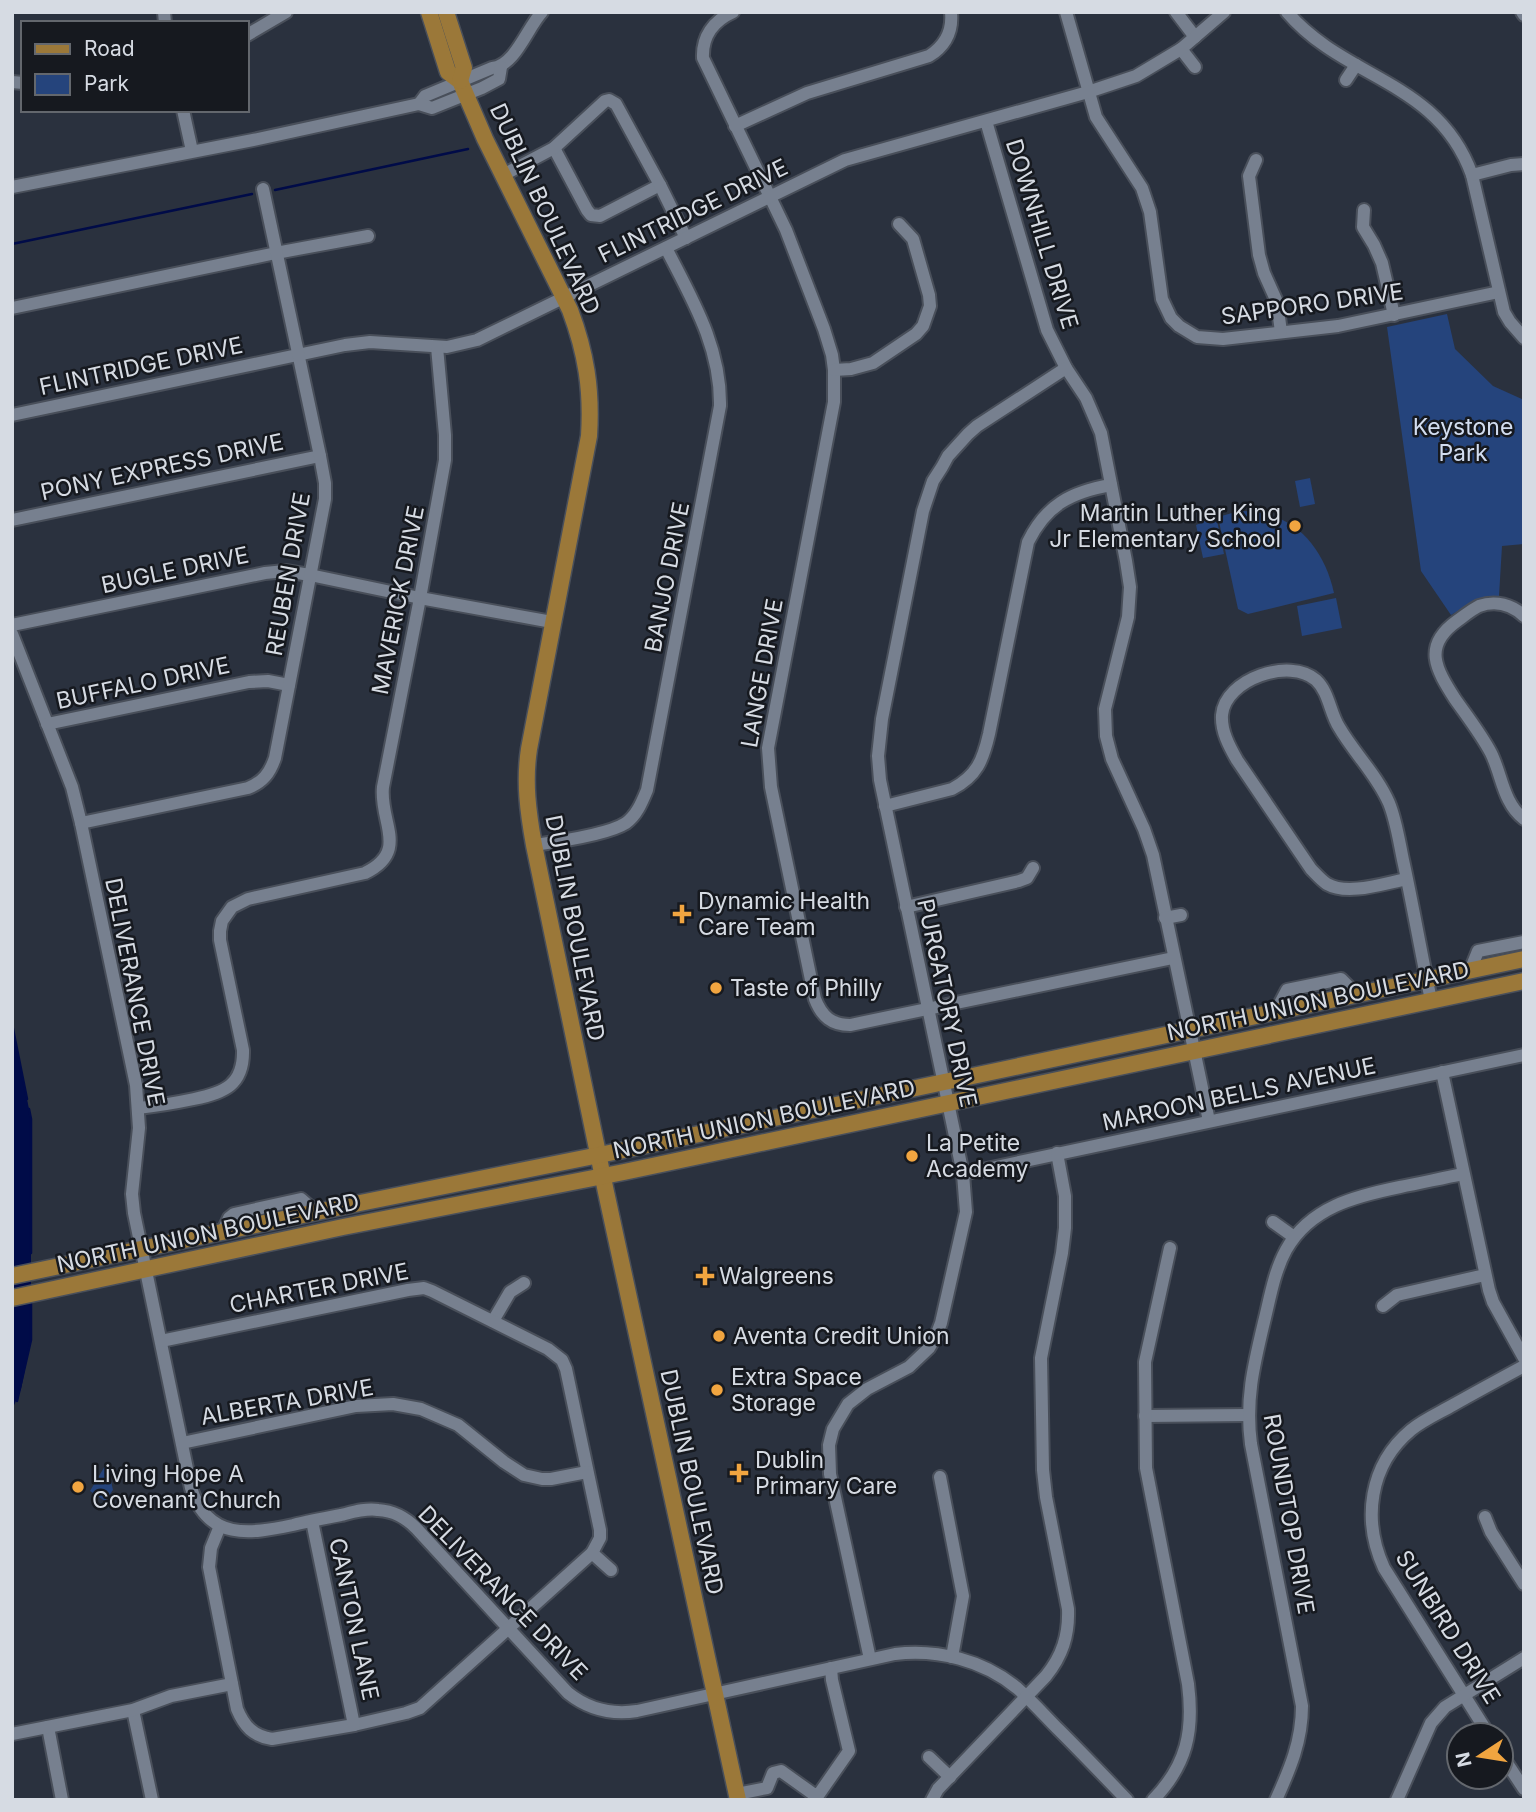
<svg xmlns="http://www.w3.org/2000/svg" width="1536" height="1812" font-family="Inter,sans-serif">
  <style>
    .green { fill: #25447c }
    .water { fill: #000b48 }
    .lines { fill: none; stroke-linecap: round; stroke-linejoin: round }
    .stream { stroke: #000b48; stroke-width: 2.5 }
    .minor-casing { stroke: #494f5a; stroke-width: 16 }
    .major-casing { stroke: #494f5a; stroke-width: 19 }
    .minor { stroke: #77808f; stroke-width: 12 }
    .major { stroke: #9b7839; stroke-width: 16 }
    .poi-dot { fill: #f1a540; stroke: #16191f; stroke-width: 2.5 }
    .labels { text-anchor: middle; stroke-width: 5; stroke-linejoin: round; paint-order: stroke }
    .street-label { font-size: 23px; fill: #d6dbe3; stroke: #16191f }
    .park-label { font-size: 23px; fill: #d2ddf0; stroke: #16191f }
    .poi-label { font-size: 23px; fill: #d6dbe3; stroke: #16191f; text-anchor: start }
  </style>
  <rect width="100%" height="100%" fill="#2a313e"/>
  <g class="green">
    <path d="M1447,314L1455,349L1493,386L1524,400V544L1502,546L1499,596L1478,599L1451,615L1421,571L1387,327Z"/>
    <path d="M1310,478L1315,504L1300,507L1295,481Z"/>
    <path d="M1214,506L1224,554L1203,558L1196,525L1203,522L1201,509Z"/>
    <path d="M1239,511C1291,510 1323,544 1334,593L1248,614L1238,609L1218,517Z"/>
    <path d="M1336,598L1342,628L1302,636L1297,606Z"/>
    <path d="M105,1466L108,1468L113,1490L105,1501L90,1491Z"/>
  </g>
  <path class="water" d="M12,1024L31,1119V1340L21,1389L12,1410Z"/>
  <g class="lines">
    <g class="stream">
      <path d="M275,190L468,149"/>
      <path d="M12,244L252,194"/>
      <path d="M12,1024L27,1099"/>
      <path d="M29,1109L31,1119V1253"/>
      <path d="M12,1222V1247"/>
      <path d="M17,1401L31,1340V1301"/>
    </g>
    <g class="minor-casing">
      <g id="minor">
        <path d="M164,12L165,23"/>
        <path d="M733,12C713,21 702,37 703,58L786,230L824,329L832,355L834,370V402L768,748L771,787L815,999C822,1017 832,1025 850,1025L1173,958"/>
        <path d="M1066,12L1096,117L1142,188L1150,212L1162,299L1171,318L1179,326L1197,337L1223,339L1338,326L1499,292"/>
        <path d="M1176,12L1195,37"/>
        <path d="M1287,12C1345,80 1438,80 1472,175L1504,312L1510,322L1524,338"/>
        <path d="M1522,12L1524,15"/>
        <path d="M247,35L286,12"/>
        <path d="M1181,49L1195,67"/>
        <path d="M1346,80L1356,65"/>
        <path d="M12,82L23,83"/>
        <path d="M419,104L425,96L492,68C515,66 527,28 542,12"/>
        <path d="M183,110L192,151"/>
        <path d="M986,121L1047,330L1066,368L1086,398L1101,433L1126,561L1130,587L1128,617L1105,709L1106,736L1112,759L1144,829L1153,855L1209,1121"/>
        <path d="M735,126L807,93L929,56C945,46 953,32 951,12"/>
        <path d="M554,148L587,210L591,215L600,216L660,185"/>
        <path d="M1256,160L1249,176L1259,255L1264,273L1277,302L1281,332"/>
        <path d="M503,175L554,148L605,101L609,100L616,104L660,185L686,238"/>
        <path d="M1472,175L1511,165L1524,164"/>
        <path d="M12,187L253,140L419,104L432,108L482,88L499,79L501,67"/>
        <path d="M1364,210L1363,227L1374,245L1382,263L1394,315"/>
        <path d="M12,308L276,253L368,236"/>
        <path d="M834,370L851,369L873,363L916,334L923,326L930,306L929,295L913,239L899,224"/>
        <path d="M12,415L345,345L370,342L447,347L477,340L845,160L1088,92L1136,76L1181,49L1224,12"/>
        <path d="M12,520L320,456"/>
        <path d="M1524,616C1512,605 1496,600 1479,606C1471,610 1464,616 1457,621C1422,646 1436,669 1455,699C1467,716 1481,734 1491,753C1502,775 1503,803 1524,819"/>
        <path d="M12,625L265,573L285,571L310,575L420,598L552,622"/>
        <path d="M12,634L72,787L81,823L136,1085L139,1128L132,1194L134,1213L191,1488C208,1541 250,1534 293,1525C309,1521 325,1518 341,1515C353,1512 366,1508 378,1510C394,1511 405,1517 416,1528L568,1693C588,1709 611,1715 637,1711L895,1654C938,1649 983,1660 1017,1688C1032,1701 1045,1716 1059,1730C1082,1753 1104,1776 1127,1800"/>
        <path d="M47,724L249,682L268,681L289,685"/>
        <path d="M885,806L952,789C977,776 983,760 989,734L1028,542C1046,505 1071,492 1111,485"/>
        <path d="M81,823L248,788C263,782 270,773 275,758L325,499V483L320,456L263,189"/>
        <path d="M534,845C556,842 609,834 626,823C637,815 642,802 647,790L720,406C721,347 692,299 666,248"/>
        <path d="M1407,879C1385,883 1348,896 1327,884C1321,880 1316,874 1311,869L1237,760C1229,746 1221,731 1222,715C1225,679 1290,657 1316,680C1329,692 1330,713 1339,727C1354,753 1377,775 1389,803C1396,820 1399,841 1403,860C1413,906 1421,953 1431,1000"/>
        <path d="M906,907L1019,881L1027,878L1033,868"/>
        <path d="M1165,918L1181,915"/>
        <path d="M1470,971L1478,951L1524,942"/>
        <path d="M1276,1011L1287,990L1341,979L1357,995"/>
        <path d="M1442,1072L1489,1290L1493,1302L1524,1358"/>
        <path d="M138,1108C157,1106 175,1103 194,1099C224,1093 244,1085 243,1050L220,940V931L222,921L232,907L248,899L365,873C410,851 379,822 383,787L420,598L445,460V435L437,347"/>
        <path d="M963,1174L1524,1055"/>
        <path d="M1273,1222L1294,1237"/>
        <path d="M223,1231L229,1218L234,1214L301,1199L316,1212"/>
        <path d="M1383,1306L1397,1295L1485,1275"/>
        <path d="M493,1321L510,1292L524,1283"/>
        <path d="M161,1341L408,1290L424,1288L432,1291L548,1349L562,1360L566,1369L600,1530V1538L592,1553L420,1708L406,1713L354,1725L272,1739C253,1736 244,1726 237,1709L209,1567L211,1548L220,1526"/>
        <path d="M1145,1416L1249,1415"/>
        <path d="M182,1443L356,1406L393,1404L421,1409L458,1425L504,1462L524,1475L542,1479H551L587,1472"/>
        <path d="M940,1477L963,1596L952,1657"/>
        <path d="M1485,1517L1491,1532L1524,1584"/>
        <path d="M312,1521L354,1725"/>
        <path d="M592,1553L611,1570"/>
        <path d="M870,1659L830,1474L829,1445L833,1429L848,1404L867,1389L909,1367L929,1348L936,1336L941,1323L966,1212L963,1174L880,780L878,756L882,719L923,511L933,481L942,467L948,456L968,434L977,426L1066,368"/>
        <path d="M133,1710L152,1800"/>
        <path d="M48,1727L62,1800"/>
        <path d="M12,1734L133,1710L171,1696L232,1684"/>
        <path d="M1489,1735L1384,1568C1362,1520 1369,1465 1411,1430C1423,1420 1439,1413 1453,1405C1476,1392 1500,1379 1524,1366"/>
        <path d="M1501,1754L1524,1789"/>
        <path d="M929,1757L950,1777"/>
        <path d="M737,1794L767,1788L773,1773L781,1771L816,1796L819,1794L849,1751L832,1680L831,1668"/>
        <path d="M932,1800L938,1789L1046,1676C1062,1656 1069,1636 1068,1609L1046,1497L1043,1470L1041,1358L1062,1253L1065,1228V1196L1057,1153"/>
        <path d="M1153,1800C1187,1765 1194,1731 1188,1684L1146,1468L1145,1362L1170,1248"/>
        <path d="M1276,1800C1290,1769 1302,1741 1302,1706L1251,1444C1245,1400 1254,1364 1264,1322C1270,1298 1274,1272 1286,1250C1310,1207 1356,1196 1400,1187C1421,1183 1442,1178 1463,1174"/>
        <path d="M1397,1800L1431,1723L1445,1707L1524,1658"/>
      </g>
    </g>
    <g class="major-casing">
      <g id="major">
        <path d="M429,12L448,72L460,81L485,139L570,310C586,353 592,389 589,436L529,749C524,782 528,812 534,845L606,1192L738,1800"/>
        <path d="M446,12L464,68L460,81"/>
        <path d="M12,1276L360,1203L619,1151L1524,959"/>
        <path d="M12,1298L343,1227L624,1172L1524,981"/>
      </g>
    </g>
    <use href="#minor" class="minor"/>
    <use href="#major" class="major"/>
  </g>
  <g class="poi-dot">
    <circle cx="1295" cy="526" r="7"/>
    <path d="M678.5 903.5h7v7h7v7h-7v7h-7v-7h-7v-7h7z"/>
    <circle cx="716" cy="988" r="7"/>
    <circle cx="912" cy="1156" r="7"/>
    <path d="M701.5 1265.5h7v7h7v7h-7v7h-7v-7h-7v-7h7z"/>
    <circle cx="719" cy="1336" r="7"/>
    <circle cx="717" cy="1390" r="7"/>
    <path d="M735.5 1462.5h7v7h7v7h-7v7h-7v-7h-7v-7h7z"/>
    <circle cx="78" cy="1487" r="7"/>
  </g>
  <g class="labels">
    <g class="street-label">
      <text transform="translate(545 209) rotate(65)" y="8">DUBLIN BOULEVARD</text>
      <text transform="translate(693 211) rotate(-26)" y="8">FLINTRIDGE DRIVE</text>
      <text transform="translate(1042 234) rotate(73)" y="8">DOWNHILL DRIVE</text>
      <text transform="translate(1312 304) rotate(-8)" y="8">SAPPORO DRIVE</text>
      <text transform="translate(141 366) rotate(-12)" y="8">FLINTRIDGE DRIVE</text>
      <text transform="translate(162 467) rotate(-12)" y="8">PONY EXPRESS DRIVE</text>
      <text transform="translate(175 570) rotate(-12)" y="8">BUGLE DRIVE</text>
      <text transform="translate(288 574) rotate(-80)" y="8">REUBEN DRIVE</text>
      <text transform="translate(667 577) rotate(-79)" y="8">BANJO DRIVE</text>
      <text transform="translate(398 600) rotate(-79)" y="8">MAVERICK DRIVE</text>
      <text transform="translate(762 673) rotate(-80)" y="8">LANGE DRIVE</text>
      <text transform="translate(143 683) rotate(-12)" y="8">BUFFALO DRIVE</text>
      <text transform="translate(575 928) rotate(79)" y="8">DUBLIN BOULEVARD</text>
      <text transform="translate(135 992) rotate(79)" y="8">DELIVERANCE DRIVE</text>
      <text transform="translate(1318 1001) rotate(-12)" y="8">NORTH UNION BOULEVARD</text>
      <text transform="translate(947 1003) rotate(78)" y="8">PURGATORY DRIVE</text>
      <text transform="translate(1239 1094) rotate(-12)" y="8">MAROON BELLS AVENUE</text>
      <text transform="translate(764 1119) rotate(-12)" y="8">NORTH UNION BOULEVARD</text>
      <text transform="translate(208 1233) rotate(-12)" y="8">NORTH UNION BOULEVARD</text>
      <text transform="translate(319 1288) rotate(-11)" y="8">CHARTER DRIVE</text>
      <text transform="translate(287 1402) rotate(-10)" y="8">ALBERTA DRIVE</text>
      <text transform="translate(692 1482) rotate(78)" y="8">DUBLIN BOULEVARD</text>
      <text transform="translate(1289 1514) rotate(80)" y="8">ROUNDTOP DRIVE</text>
      <text transform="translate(503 1593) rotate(46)" y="8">DELIVERANCE DRIVE</text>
      <text transform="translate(354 1619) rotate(78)" y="8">CANTON LANE</text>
      <text transform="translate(1448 1627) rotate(58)" y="8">SUNBIRD DRIVE</text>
    </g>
    <g class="park-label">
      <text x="1463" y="435">Keystone<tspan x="1463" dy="26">Park</tspan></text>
    </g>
    <g class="poi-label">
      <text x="1281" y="521" text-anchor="end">Martin Luther King<tspan x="1281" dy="26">Jr Elementary School</tspan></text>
      <text x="698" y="909">Dynamic Health<tspan x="698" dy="26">Care Team</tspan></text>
      <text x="730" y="996">Taste of Philly</text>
      <text x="926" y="1151">La Petite<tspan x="926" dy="26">Academy</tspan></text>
      <text x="719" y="1284">Walgreens</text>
      <text x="733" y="1344">Aventa Credit Union</text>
      <text x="731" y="1385">Extra Space<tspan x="731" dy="26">Storage</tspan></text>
      <text x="755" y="1468">Dublin<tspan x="755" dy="26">Primary Care</tspan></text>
      <text x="92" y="1482">Living Hope A<tspan x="92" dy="26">Covenant Church</tspan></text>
    </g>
  </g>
  <rect width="1536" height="1812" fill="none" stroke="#d6dbe3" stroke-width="28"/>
  <rect x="21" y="21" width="228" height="91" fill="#16191f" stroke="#63676d" stroke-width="2"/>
  <rect x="35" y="44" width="35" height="10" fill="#9b7839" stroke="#63676d" stroke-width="2"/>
  <text x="84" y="56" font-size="21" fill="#d6dbe3">Road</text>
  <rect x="35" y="74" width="35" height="21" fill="#25447c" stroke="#63676d" stroke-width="2"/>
  <text x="84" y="91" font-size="21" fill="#d6dbe3">Park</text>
  <g transform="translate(1480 1756) rotate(258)"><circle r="33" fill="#16191f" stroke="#63676d" stroke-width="2"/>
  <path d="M0-5L12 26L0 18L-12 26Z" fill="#f1a540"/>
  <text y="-10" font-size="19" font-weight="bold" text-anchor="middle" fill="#d6dbe3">N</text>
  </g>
</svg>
